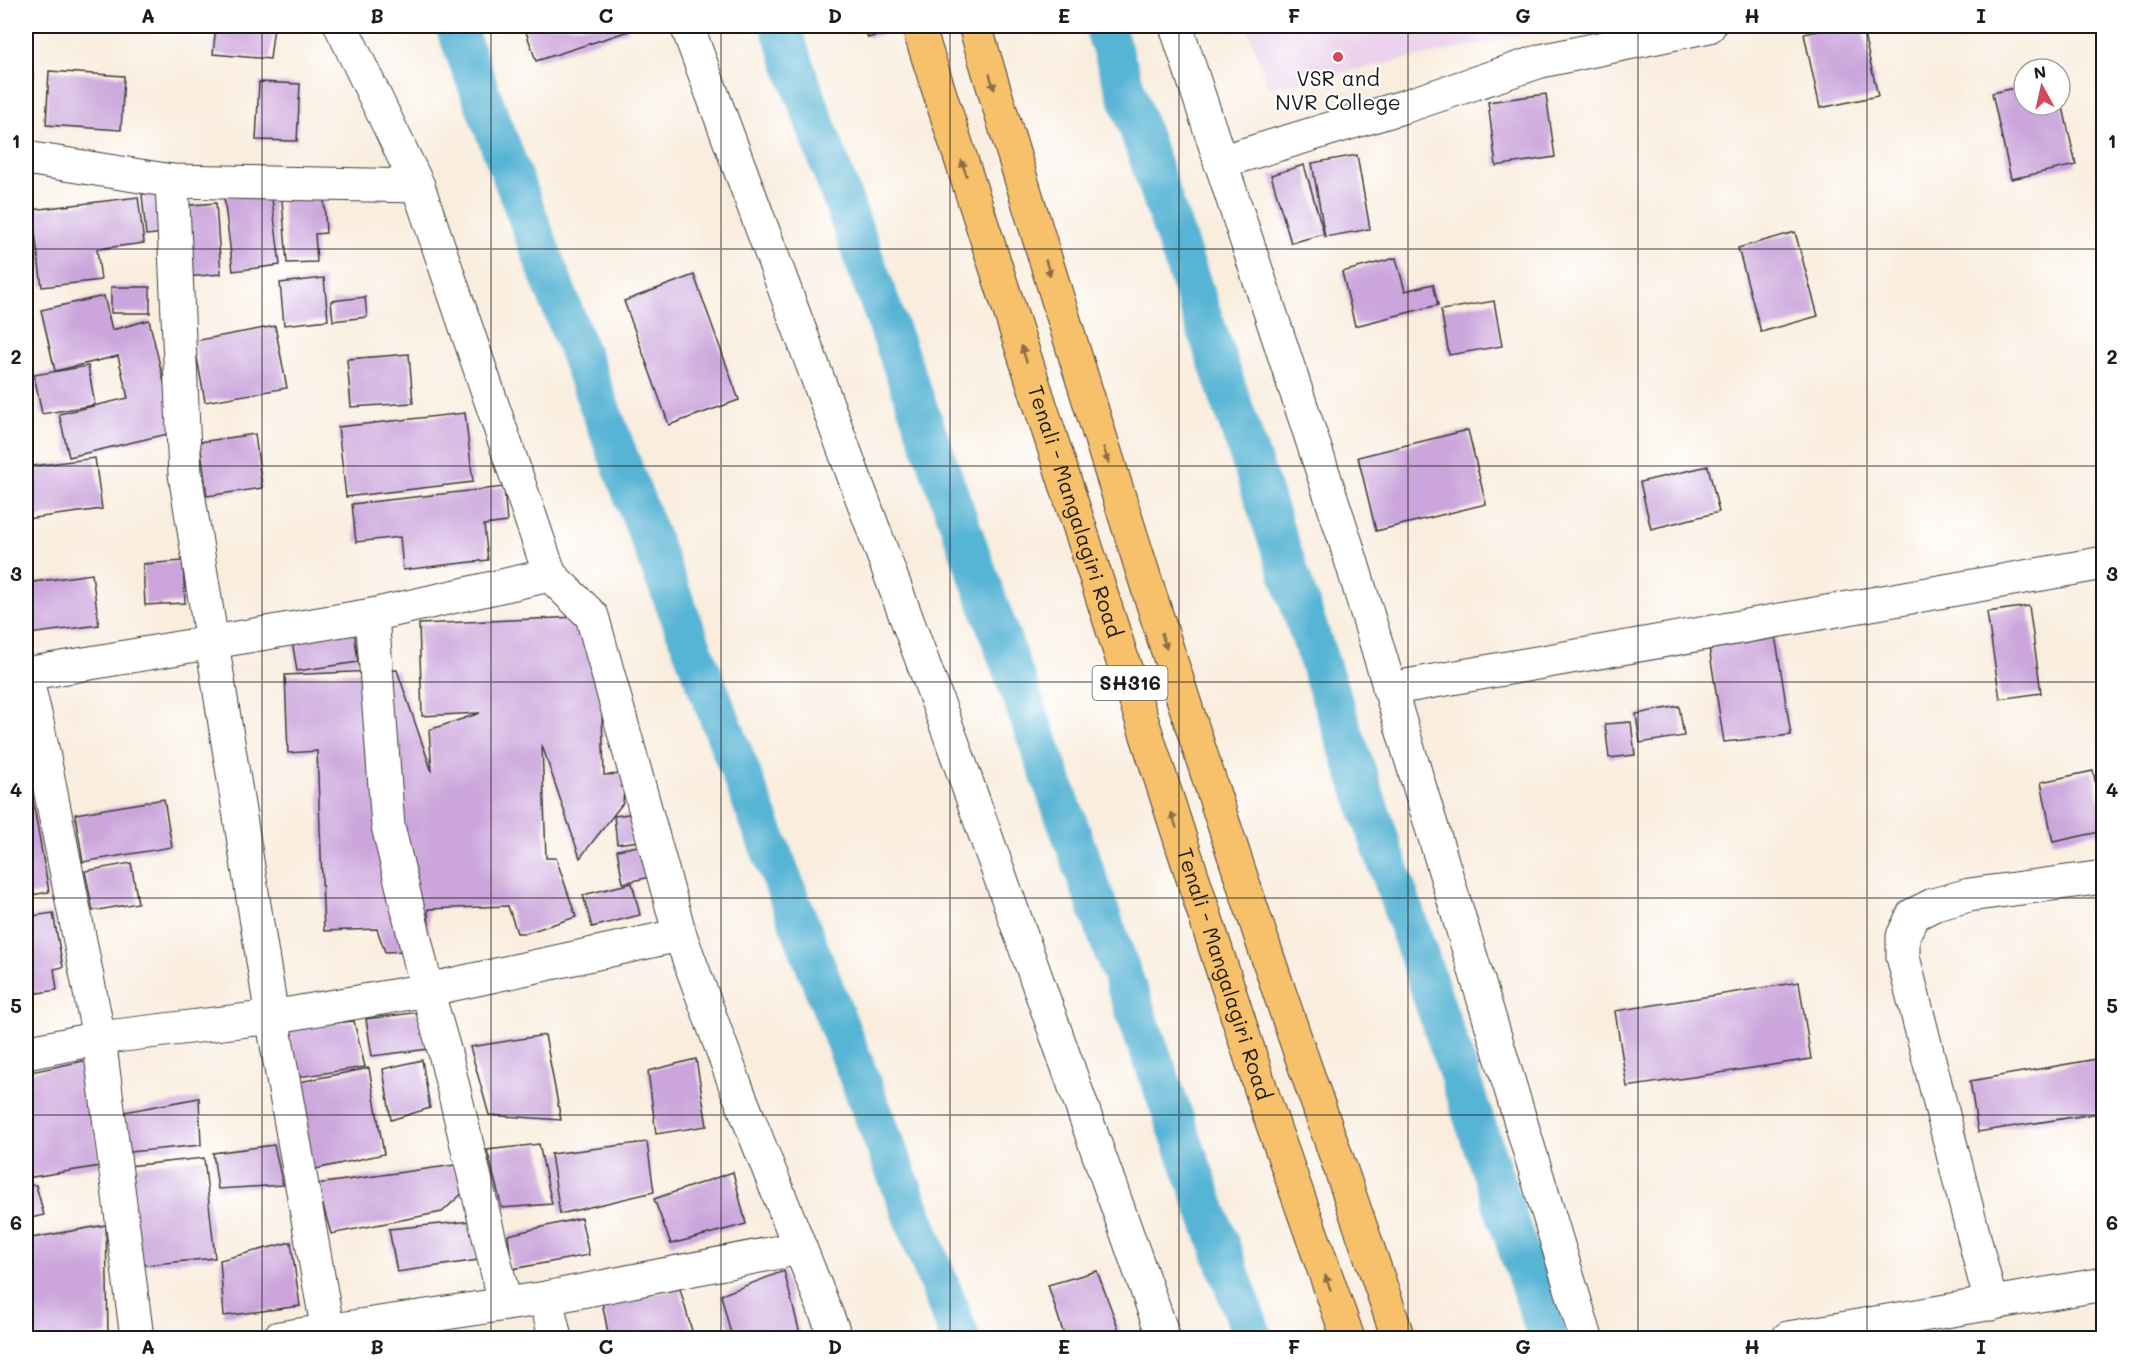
<svg xmlns="http://www.w3.org/2000/svg" width="2129" height="1364" font-family="Mali,sans-serif">
  <style>
    .built { fill: #ebd1eb }
    .lines { fill: none; stroke-linecap: round; stroke-linejoin: round }
    .canal { stroke: #56b4d4; stroke-width: 40 }
    .building { fill: #cba5db }
    .street-casing { stroke: #3d3b39; stroke-width: 35 }
    .primary-casing { stroke: #3d3b39; stroke-width: 35 }
    .street { stroke: #fff; stroke-width: 33 }
    .primary { stroke: #f7c06b; stroke-width: 33 }
    .oneway { fill: #8a6e44 }
    .grid { fill: none; stroke: #1c1c1c; stroke-width: 1.5; stroke-opacity: 0.55 }
    .poi-dot { fill: #d1495b; stroke: #fff; stroke-width: 2 }
    .labels { text-anchor: middle; stroke-width: 4.5; stroke-linejoin: round; paint-order: stroke }
    .shield { fill: #fff; stroke: #606060; stroke-width: 1.5 }
    .shield-label { font-size: 20px; font-weight: bold; fill: #1c1c1c }
    .poi-label { font-size: 21px; fill: #1c1c1c; stroke: #fff }
    .street-label { font-size: 21px; fill: #1c1c1c; stroke: #fff }
    .neatline { fill: none; stroke: #1c1c1c; stroke-width: 2 }
    .grid-label { font-size: 20px; text-anchor: middle; font-weight: bold; fill: #1c1c1c }
  </style>
  <rect width="100%" height="100%" fill="#fff"/>
  <filter id="ink" filterUnits="userSpaceOnUse"><feTurbulence type="fractalNoise" baseFrequency=".0167" numOctaves="2"/><feDisplacementMap in="SourceGraphic" scale="12" xChannelSelector="R" yChannelSelector="G"/><feConvolveMatrix kernelMatrix="1 2 1 2 8 2 1 2 1" color-interpolation-filters="sRGB"/></filter>
  <filter id="wash" filterUnits="userSpaceOnUse"><feTurbulence type="fractalNoise" baseFrequency=".008" numOctaves="4" result="noise"/><feDisplacementMap in="SourceGraphic" scale="24" xChannelSelector="R" yChannelSelector="G"/><feGaussianBlur stdDeviation="1.35" result="paint"/><feColorMatrix in="noise" values="0 0 0 0 0 0 0 0 0 0 0 0 0 0 0 0 0 1.4 0 .05"/><feComposite in="paint" operator="in"/></filter>
  <g filter="url(#wash)">
    <rect width="100%" height="100%" fill="#f9edde"/>
    <path class="built" d="M1247,26H1569L1268,88Z"/>
    <g class="lines">
      <g class="canal">
        <path d="M455,26L641,516L960,1338"/>
        <path d="M780,26L1253,1338"/>
        <path d="M1104,26L1548,1338"/>
      </g>
    </g>
    <g id="blocks">
      <g class="building">
        <path d="M216,26H274L270,59L213,54Z"/>
        <path d="M524,26H627L629,31L536,61Z"/>
        <path d="M864,26H898L899,28L868,38Z"/>
        <path d="M1844,26H1862L1878,96L1820,108L1804,34Z"/>
        <path d="M49,71L124,76L121,130L46,125Z"/>
        <path d="M26,72L33,73L31,128H26Z"/>
        <path d="M259,82L300,84L297,141L256,140Z"/>
        <path d="M2024,86V105H2060L2061,98L2076,165L2011,179L1992,93Z"/>
        <path d="M1546,94L1555,157L1496,166L1488,102Z"/>
        <path d="M1357,155L1370,229L1325,237L1312,163Z"/>
        <path d="M1304,165L1324,234L1291,243L1271,175Z"/>
        <path d="M271,191L280,265L233,271L224,197Z"/>
        <path d="M161,192L166,233L146,235L142,194Z"/>
        <path d="M138,197L144,243L97,249L101,280L42,287L32,210Z"/>
        <path d="M324,197L326,233L315,234L317,262L287,263L282,200Z"/>
        <path d="M216,203L221,274L186,277L180,206Z"/>
        <path d="M1795,232L1818,316L1761,332L1738,248Z"/>
        <path d="M1396,258L1405,291L1433,284L1438,305L1355,326L1342,272Z"/>
        <path d="M694,275L739,400L669,425L624,301Z"/>
        <path d="M324,278L328,320L284,325L280,283Z"/>
        <rect x="111" y="287" width="39" height="26"/>
        <path d="M104,296L112,330L149,320L176,432L69,457L59,414L128,398L118,356L55,371L41,310Z"/>
        <path d="M365,297L367,317L333,321L331,301Z"/>
        <path d="M1494,301L1502,346L1449,355L1441,310Z"/>
        <path d="M275,326L287,388L205,402L194,341Z"/>
        <path d="M409,354L413,403L351,407L347,359Z"/>
        <path d="M88,366L95,405L42,414L34,375Z"/>
        <path d="M465,413L473,482L346,497L338,427Z"/>
        <path d="M1468,430L1486,504L1376,531L1358,457Z"/>
        <path d="M255,434L262,488L207,496L200,442Z"/>
        <path d="M95,458L102,509L26,519V467Z"/>
        <path d="M1708,466L1719,512L1651,529L1640,482Z"/>
        <path d="M504,487L507,522L484,525L488,560L403,570L400,537L356,542L352,504Z"/>
        <path d="M183,561L185,603L145,605L143,564Z"/>
        <path d="M92,574L99,625L29,634L26,610V583Z"/>
        <path d="M2029,606L2041,693L2000,699L1987,612Z"/>
        <path d="M578,617L601,685L604,775L625,774L623,803L580,858L542,745L546,858H556L576,917L526,933H517L508,906L428,909L430,950L385,952L377,929L324,931L317,751L288,753L285,675L397,670L432,772L429,730L480,713L422,716L419,624Z"/>
        <path d="M353,624L358,662L297,671L291,634Z"/>
        <path d="M1774,628L1791,735L1724,742L1708,641Z"/>
        <path d="M1679,706L1684,736L1640,743L1636,714Z"/>
        <path d="M1631,722L1635,755L1609,758L1605,724Z"/>
        <path d="M26,762L49,892L26,896Z"/>
        <path d="M2093,771L2104,821V831L2053,842L2041,782Z"/>
        <path d="M164,799L172,847L83,862L75,814Z"/>
        <path d="M636,813L639,841L617,844L614,816Z"/>
        <path d="M649,844L655,876L623,883L617,850Z"/>
        <path d="M131,863L138,903L93,911L85,871Z"/>
        <path d="M632,883L640,915L592,927L583,895Z"/>
        <path d="M53,913L63,967L54,969L57,990L26,995V917Z"/>
        <path d="M1799,982L1811,1059L1627,1087L1615,1011Z"/>
        <path d="M420,1012L429,1049L372,1056L366,1019Z"/>
        <path d="M354,1021L365,1067L292,1078L286,1028Z"/>
        <path d="M545,1035L561,1120L489,1115L470,1047Z"/>
        <path d="M696,1059L707,1126L656,1134L648,1071Z"/>
        <path d="M2097,1059L2099,1113L1978,1132L1970,1081Z"/>
        <path d="M88,1060L100,1166L26,1178V1073Z"/>
        <path d="M422,1060L430,1108L391,1120L383,1069Z"/>
        <path d="M369,1068L384,1154L311,1170L299,1082Z"/>
        <path d="M199,1098L201,1145L130,1152L124,1112Z"/>
        <path d="M647,1142L654,1192L560,1214L551,1154Z"/>
        <path d="M539,1144L552,1204L502,1208L487,1150Z"/>
        <path d="M274,1145L283,1185L218,1189L213,1153Z"/>
        <path d="M204,1158L215,1258L135,1266L128,1166Z"/>
        <path d="M462,1164L466,1190L442,1212L331,1234L317,1184Z"/>
        <path d="M733,1172L746,1224L671,1244L654,1199Z"/>
        <path d="M36,1185L44,1215L26,1219V1186Z"/>
        <path d="M581,1218L589,1255L512,1269L508,1235Z"/>
        <path d="M472,1221L478,1260L397,1272L389,1229Z"/>
        <path d="M106,1225L108,1334L76,1338H26V1239Z"/>
        <path d="M291,1242L300,1306L224,1316L220,1260Z"/>
        <path d="M784,1271L801,1338H732L721,1295Z"/>
        <path d="M1097,1271L1122,1338H1065L1048,1285Z"/>
        <path d="M680,1289L694,1338H609L602,1302Z"/>
      </g>
    </g>
  </g>
  <g filter="url(#ink)">
    <use href="#blocks" fill-opacity="0" stroke="#3d3b39" stroke-width="1.5"/>
    <g class="lines">
      <g class="street-casing">
        <g id="street">
          <path d="M341,26L418,186L550,575L592,616L680,935L736,1087L836,1338"/>
          <path d="M687,26L952,741L1164,1338"/>
          <path d="M1176,26L1345,540L1586,1338"/>
          <path d="M26,158L172,181L418,186"/>
          <path d="M1220,162L1406,106L1541,61L1709,26"/>
          <path d="M172,181L185,474L272,1017L328,1332"/>
          <path d="M372,615L388,826L427,990L445,1053L505,1304"/>
          <path d="M26,674L372,615L550,575"/>
          <path d="M26,677L37,722L99,1038L137,1338"/>
          <path d="M1389,689L2104,563"/>
          <path d="M26,1053L99,1038L272,1017L427,990L680,935"/>
          <path d="M546,1298L555,1338"/>
          <path d="M1991,1304L1903,957V936L1913,915L1933,905L1969,895L2104,877"/>
          <path d="M279,1338L546,1298L800,1248"/>
          <path d="M1788,1338L2104,1284"/>
        </g>
      </g>
      <g class="primary-casing">
        <g id="primary">
          <path id="s1" d="M918,26L1266,1105L1348,1338"/>
          <path d="M975,26C1065,327 1158,627 1257,925C1302,1063 1353,1200 1398,1338"/>
        </g>
      </g>
      <use href="#street" class="street"/>
      <use href="#primary" class="primary"/>
    </g>
    <defs><path id="oneway-solid" d="M-6-.8H1V-3.2L6.5 0L1 3.2V.8H-6Z" transform="scale(1.5)"/></defs>
    <g class="oneway">
      <use href="#oneway-solid" transform="translate(992 82) rotate(73)"/>
      <use href="#oneway-solid" transform="translate(964 168) rotate(-108)"/>
      <use href="#oneway-solid" transform="translate(1048 268) rotate(73)"/>
      <use href="#oneway-solid" transform="translate(1024 354) rotate(-108)"/>
      <use href="#oneway-solid" transform="translate(1106 455) rotate(73)"/>
      <use href="#oneway-solid" transform="translate(1164 641) rotate(72)"/>
      <use href="#oneway-solid" transform="translate(1174 820) rotate(-108)"/>
      <use href="#oneway-solid" transform="translate(1328 1283) rotate(-109)"/>
    </g>
  </g>
  <path class="grid" d="M262,26V1338M491,26V1338M721,26V1338M950,26V1338M1179,26V1338M1408,26V1338M1638,26V1338M1867,26V1338M26,249H2104M26,466H2104M26,682H2104M26,898H2104M26,1115H2104"/>
  <circle class="poi-dot" cx="1338" cy="57" r="6"/>
  <g class="labels">
    <rect class="shield" x="1092.5" y="666" width="75" height="34" rx="4.5"/>
    <g class="shield-label">
      <text x="1130" y="690">SH316</text>
    </g>
    <g class="poi-label">
      <text x="1338" y="86">VSR and<tspan x="1338" dy="24">NVR College</tspan></text>
    </g>
    <g class="street-label">
      <text dy="7" stroke="none"><textPath href="#s1" startOffset="510">Tenali - Mangalagiri Road</textPath></text>
      <text dy="7" stroke="none"><textPath href="#s1" startOffset="996">Tenali - Mangalagiri Road</textPath></text>
    </g>
  </g>
  <rect width="2129" height="1364" fill="none" stroke="#fff" stroke-width="66"/>
  <g transform="translate(2042 87) rotate(352)"><circle r="28" fill="#ffffff" stroke="#a4a4a4" stroke-width="1.5"/>
  <path d="M0-4.5L10 22L0 15L-10 22Z" fill="#d1495b"/>
  <text y="-9" font-size="16" font-weight="bold" text-anchor="middle" fill="#1c1c1c">N</text>
  </g>
  <rect x="33" y="33" width="2063" height="1298" class="neatline"/>
  <g class="grid-label">
    <text x="148" y="23">A</text>
    <text x="377" y="23">B</text>
    <text x="606" y="23">C</text>
    <text x="835" y="23">D</text>
    <text x="1064" y="23">E</text>
    <text x="1294" y="23">F</text>
    <text x="1523" y="23">G</text>
    <text x="1752" y="23">H</text>
    <text x="1981" y="23">I</text>
    <text x="16" y="148">1</text>
    <text x="2112" y="148">1</text>
    <text x="16" y="364">2</text>
    <text x="2112" y="364">2</text>
    <text x="16" y="581">3</text>
    <text x="2112" y="581">3</text>
    <text x="16" y="797">4</text>
    <text x="2112" y="797">4</text>
    <text x="16" y="1013">5</text>
    <text x="2112" y="1013">5</text>
    <text x="16" y="1230">6</text>
    <text x="2112" y="1230">6</text>
    <text x="148" y="1354">A</text>
    <text x="377" y="1354">B</text>
    <text x="606" y="1354">C</text>
    <text x="835" y="1354">D</text>
    <text x="1064" y="1354">E</text>
    <text x="1294" y="1354">F</text>
    <text x="1523" y="1354">G</text>
    <text x="1752" y="1354">H</text>
    <text x="1981" y="1354">I</text>
  </g>
</svg>
